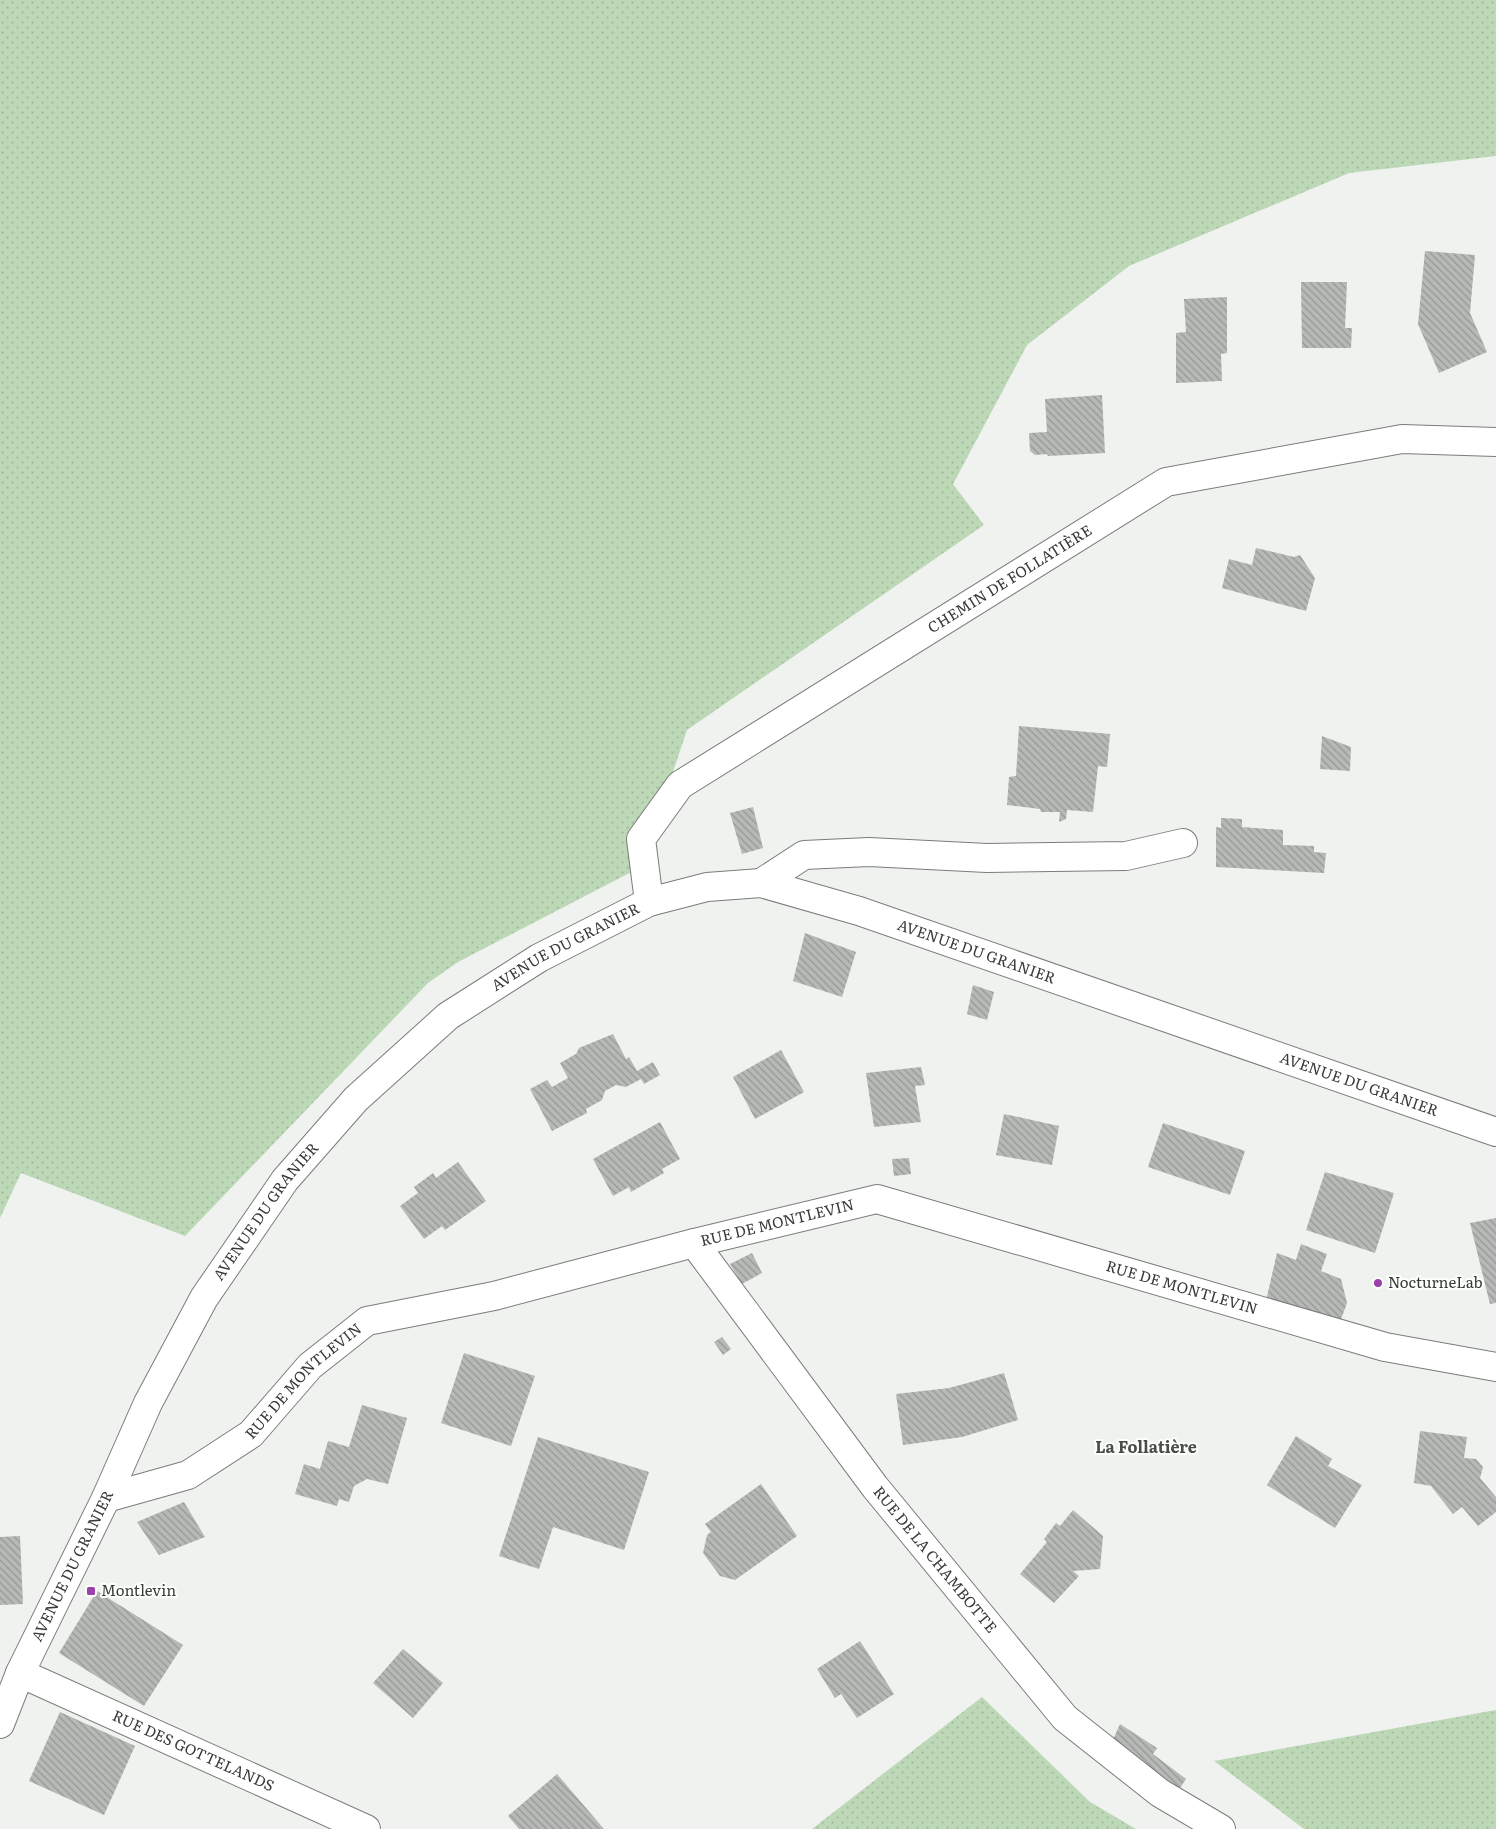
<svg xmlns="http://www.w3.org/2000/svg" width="1496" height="1829" font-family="Literata,serif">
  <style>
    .grass { fill: url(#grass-dots) }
    .building { fill: url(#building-back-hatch) }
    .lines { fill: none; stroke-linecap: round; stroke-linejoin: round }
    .minor-casing { stroke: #7a7d7a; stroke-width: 30 }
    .major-casing { stroke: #7a7d7a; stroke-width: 30 }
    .minor { stroke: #fff; stroke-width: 28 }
    .major { stroke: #fff; stroke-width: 28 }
    .poi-dot { fill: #9a41ad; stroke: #fdfffc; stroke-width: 2 }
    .labels { text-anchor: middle; stroke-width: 4; stroke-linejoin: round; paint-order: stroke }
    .street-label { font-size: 15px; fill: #383a38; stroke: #fdfffc }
    .poi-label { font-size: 15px; fill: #383a38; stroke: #fdfffc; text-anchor: start }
    .neighbourhood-label { font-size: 16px; font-weight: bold; fill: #494c49; stroke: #fdfffc }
  </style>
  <defs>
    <pattern id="grass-dots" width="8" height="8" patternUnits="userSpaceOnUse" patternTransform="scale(1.25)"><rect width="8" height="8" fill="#bdd8b7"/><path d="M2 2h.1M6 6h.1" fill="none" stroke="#a3ba9e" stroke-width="1.8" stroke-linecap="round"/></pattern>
    <pattern id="building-back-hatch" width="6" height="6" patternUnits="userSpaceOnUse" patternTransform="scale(1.25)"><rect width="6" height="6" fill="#b6b9b5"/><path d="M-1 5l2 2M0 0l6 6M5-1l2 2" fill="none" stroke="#959794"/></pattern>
  </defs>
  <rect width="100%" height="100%" fill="#eff2ee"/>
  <g class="grass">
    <path d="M0,0H1496V156L1349,173L1129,266L1027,345L953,484L984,525L687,730L641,867L458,962L428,983L185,1236L21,1173L0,1218Z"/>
    <path d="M982,1697L1090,1802L1136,1829H812Z"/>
    <path d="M1496,1710V1829H1304L1214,1761Z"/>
  </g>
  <g class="building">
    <path d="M1425,251L1475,255L1470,313L1487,352L1439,373L1418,324Z"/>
    <path d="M1301,282H1347L1345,328H1352L1351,348H1302Z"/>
    <path d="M1227,297V353L1221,354L1222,381L1176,383V333L1186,332L1184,299Z"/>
    <path d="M1102,395L1105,453L1048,456L1047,454L1035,455L1030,451L1029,433L1047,432L1045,399Z"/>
    <path d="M1256,548L1294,557L1300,555L1315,578L1306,611L1222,588L1229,559L1252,565Z"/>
    <path d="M1019,726L1110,734L1107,767L1098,766L1093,812L1067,810L1066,819L1059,822L1060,812H1041L1040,809L1007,805L1009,777L1016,776Z"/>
    <path d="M1322,736L1351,747L1350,771L1320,769Z"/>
    <path d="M753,807L763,848L742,854L730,813Z"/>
    <path d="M1221,818L1242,819V827L1283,830V845L1314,846V852L1326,853L1324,873L1216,867V827L1221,828Z"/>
    <path d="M805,933L856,952L842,997L793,981Z"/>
    <path d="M973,985L994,992L987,1020L967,1014Z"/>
    <path d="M613,1034L626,1059L629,1057L637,1071L653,1062L660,1075L644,1084L641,1079L626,1087L616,1085L605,1091L602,1100L586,1109L587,1113L552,1131L530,1089L547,1080L552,1087L568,1078L560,1063L576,1054L579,1048Z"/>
    <path d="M781,1050L804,1092L755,1119L733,1077Z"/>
    <path d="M921,1067L925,1085L915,1086L921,1122L874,1127L866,1073Z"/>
    <path d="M1004,1114L1059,1126L1052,1165L996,1155Z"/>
    <path d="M660,1122L680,1159L662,1169L664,1173L631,1192L629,1187L613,1196L593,1159Z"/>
    <path d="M1163,1123L1245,1151L1230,1195L1148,1167Z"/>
    <path d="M909,1158L911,1174L894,1176L892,1159Z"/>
    <path d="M458,1162L486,1201L445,1230L442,1226L424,1239L400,1206L418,1193L414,1187L433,1173L436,1178Z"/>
    <path d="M1325,1172L1394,1193L1375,1253L1306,1230Z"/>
    <path d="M1496,1218V1303L1490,1304L1470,1223Z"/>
    <path d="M1301,1244L1327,1254L1321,1271L1341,1279L1347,1303L1340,1322L1266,1301L1277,1253L1296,1260Z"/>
    <path d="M752,1253L762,1273L742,1284L730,1264Z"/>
    <path d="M722,1337L731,1349L723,1355L714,1342Z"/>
    <path d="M464,1353L535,1376L511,1446L441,1423Z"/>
    <path d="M1004,1373L1018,1420L962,1437L903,1445L896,1394L949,1388Z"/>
    <path d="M362,1405L407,1418L388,1484L367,1479L354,1486L349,1502L339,1499L337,1506L295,1494L304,1464L320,1469L328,1441L349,1447Z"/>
    <path d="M1420,1431L1467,1437L1464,1458L1476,1459L1483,1467L1480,1478L1496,1497V1512L1478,1526L1462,1507L1453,1514L1431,1486L1414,1483Z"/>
    <path d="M1296,1436L1332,1459L1328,1466L1362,1485L1335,1528L1267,1485Z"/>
    <path d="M538,1437L649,1472L624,1550L553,1527L539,1569L499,1556Z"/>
    <path d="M761,1484L797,1536L735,1580L720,1576L703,1553L707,1535L711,1532L705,1524Z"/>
    <path d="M184,1502L205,1537L159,1555L137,1522Z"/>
    <path d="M1073,1510L1103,1536L1100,1569L1073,1571L1079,1576L1054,1603L1020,1574L1047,1542L1044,1539L1056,1523L1060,1526Z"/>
    <path d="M20,1536L23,1604L0,1605V1537Z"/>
    <path d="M97,1591L183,1645L144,1706L59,1653Z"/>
    <path d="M860,1641L894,1694L857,1718L841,1694L835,1698L817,1669Z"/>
    <path d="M403,1649L443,1683L413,1718L373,1683Z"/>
    <path d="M60,1712L135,1746L104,1815L29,1781Z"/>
    <path d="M1120,1724L1157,1748L1153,1754L1186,1779L1173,1799L1108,1751Z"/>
    <path d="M557,1774L604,1829H519L508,1816Z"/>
  </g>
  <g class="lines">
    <g class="minor-casing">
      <g id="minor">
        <path d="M761,883L804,855L869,852L987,858L1126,856L1183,843"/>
        <path id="s1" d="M649,902L641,839L680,785L1166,482L1402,439L1496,442"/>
        <path id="s2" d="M694,1243L875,1487L1065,1718L1160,1793L1221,1829"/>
        <path id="s3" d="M106,1498L188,1475L251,1434L310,1366L367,1321L494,1296L694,1243L877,1199L1385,1347L1496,1367"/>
        <path id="s4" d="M20,1673L366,1829"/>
      </g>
    </g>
    <g class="major-casing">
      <g id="major">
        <path id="s5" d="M0,1724L20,1673L106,1498L148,1403L204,1298L285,1180L356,1099L448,1016L539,958L649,902L707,887L761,883L859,911L1496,1132"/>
      </g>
    </g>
    <use href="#minor" class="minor"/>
    <use href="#major" class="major"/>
  </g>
  <g class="poi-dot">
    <circle cx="1378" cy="1283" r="5"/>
    <rect x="86" y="1586" width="10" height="10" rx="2.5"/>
  </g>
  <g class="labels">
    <g class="street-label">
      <text dy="5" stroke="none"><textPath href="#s1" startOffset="519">CHEMIN DE FOLLATIÈRE</textPath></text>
      <text dy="5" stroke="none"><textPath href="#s5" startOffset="984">AVENUE DU GRANIER</textPath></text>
      <text dy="5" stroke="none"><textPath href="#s5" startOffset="1419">AVENUE DU GRANIER</textPath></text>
      <text dy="5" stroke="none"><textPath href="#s5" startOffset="1824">AVENUE DU GRANIER</textPath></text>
      <text dy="5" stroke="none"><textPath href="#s5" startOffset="579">AVENUE DU GRANIER</textPath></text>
      <text dy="5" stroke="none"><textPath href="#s3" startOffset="745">RUE DE MONTLEVIN</textPath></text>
      <text dy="5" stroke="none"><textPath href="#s3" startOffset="1165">RUE DE MONTLEVIN</textPath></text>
      <text dy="5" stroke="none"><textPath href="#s3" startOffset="235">RUE DE MONTLEVIN</textPath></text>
      <text dy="5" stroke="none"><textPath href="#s2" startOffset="398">RUE DE LA CHAMBOTTE</textPath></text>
      <text dy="5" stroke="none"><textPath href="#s5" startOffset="174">AVENUE DU GRANIER</textPath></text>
      <text dy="5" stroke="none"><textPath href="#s4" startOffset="190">RUE DES GOTTELANDS</textPath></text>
    </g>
    <g class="poi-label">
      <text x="1388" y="1288">NocturneLab</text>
      <text x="101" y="1596">Montlevin</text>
    </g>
    <g class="neighbourhood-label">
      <text x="1146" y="1453">La Follatière</text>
    </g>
  </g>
</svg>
